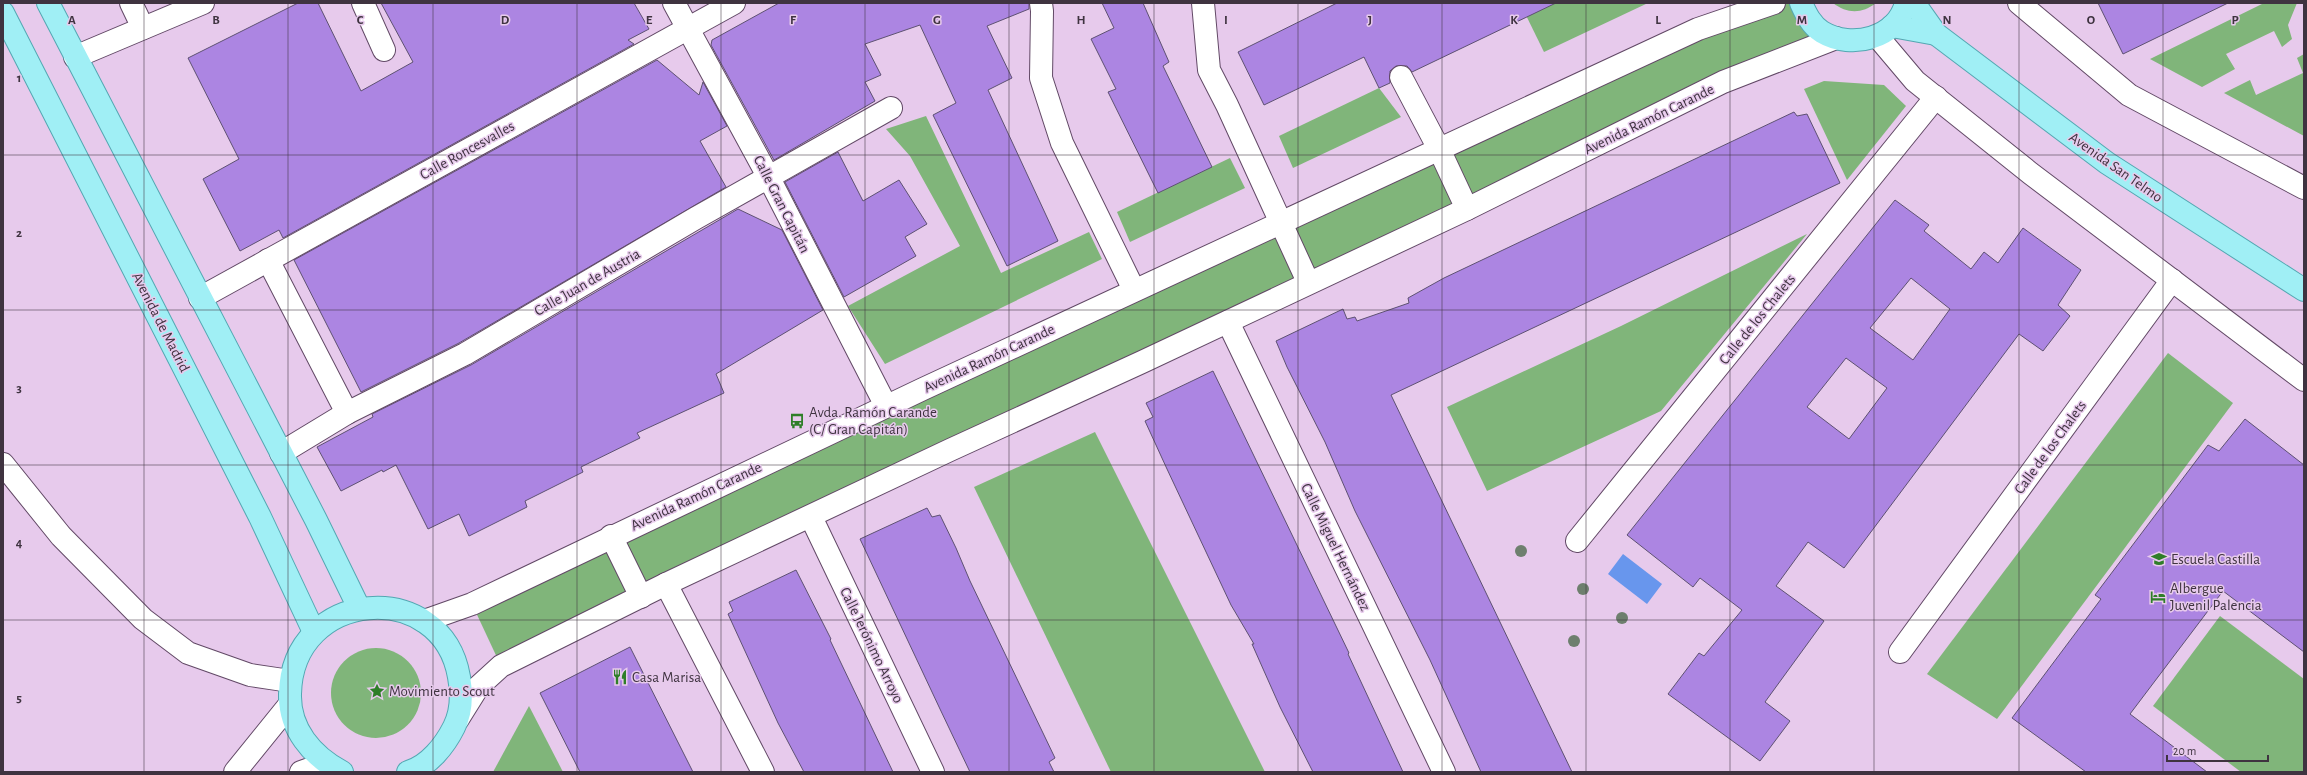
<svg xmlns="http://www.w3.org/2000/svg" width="2307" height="775" font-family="'Alegreya Sans',sans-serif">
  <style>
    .green { fill: #80b57a }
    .water { fill: #6896ed }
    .building { fill: #ac85e2; stroke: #5e5172; fill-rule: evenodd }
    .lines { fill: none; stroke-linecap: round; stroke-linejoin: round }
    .minor-casing { stroke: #624966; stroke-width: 24 }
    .major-casing { stroke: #54a7b2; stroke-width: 24 }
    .minor { stroke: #fff; stroke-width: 22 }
    .major { stroke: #a0eff5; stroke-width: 22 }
    .tree { fill: #6e7f6e }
    .grid { fill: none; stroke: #3f3340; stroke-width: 1; stroke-opacity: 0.55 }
    .labels { text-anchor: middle; stroke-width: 3; stroke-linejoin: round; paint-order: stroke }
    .street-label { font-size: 15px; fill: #3f3340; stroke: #e7caec }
    .poi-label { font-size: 15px; fill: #3f3340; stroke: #e7caec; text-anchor: start }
    .grid-label { font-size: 13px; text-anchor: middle; font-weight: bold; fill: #3f3340; stroke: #e7caec; stroke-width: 3; stroke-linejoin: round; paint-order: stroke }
  </style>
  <rect width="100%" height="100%" fill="#e7caec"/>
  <g class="green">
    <path d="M1520,3H1648L1544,52Z"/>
    <path d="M1774,3H1801L1836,38L501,666L472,604Z"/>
    <path d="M1833,3H1876C1862,14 1847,14 1833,3Z"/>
    <path d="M2264,3H2297L2288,25L2292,39L2282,47L2274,31L2226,54L2235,69L2202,87L2150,59Z"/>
    <path d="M2304,54V136L2224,93L2250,80L2256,95L2303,73L2297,58Z"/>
    <path d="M1824,81L1884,85L1906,106L1847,180L1804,89Z"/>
    <path d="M1379,88L1401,117L1293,168L1279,136Z"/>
    <path d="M926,116L1001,273L1089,232L1102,259L885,364L848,306L960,246L910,156L886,129Z"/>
    <path d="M1230,158L1245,188L1130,242L1117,212Z"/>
    <path d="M1807,234L1661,411L1487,491L1447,407L1621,326Z"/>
    <path d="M2168,353L2233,403L1997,719L1927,674Z"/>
    <path d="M1095,432L1265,772H1111L974,487Z"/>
    <path d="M2220,616L2304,679V772H2241L2153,706Z"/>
    <circle cx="376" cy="693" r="45"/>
    <path d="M529,706L563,772H493Z"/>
  </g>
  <path class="water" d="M1623,554L1662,584L1647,604L1608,574Z"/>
  <g class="building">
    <path d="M298,3H318L361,91L413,62L381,3H634L649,29L628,40L634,44L283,238L279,230L240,251L203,179L239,159L188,58Z"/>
    <path d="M779,3H1029V9L987,26L1012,78L988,90L1058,241L1007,266L933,115L956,103L920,25L865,44L881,75L865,82L875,101L774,160L711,45L712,40Z"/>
    <path d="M1102,3H1143L1169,62L1163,66L1212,167L1158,193L1108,92L1116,89L1091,39L1114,28Z"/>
    <path d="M1337,3H1556L1412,72L1407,66H1396L1390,71V83L1379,88L1364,57L1264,105L1238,52Z"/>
    <path d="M2098,3H2228L2123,54Z"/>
    <path d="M657,60L699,95L703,82L727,126L700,141L726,187L459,343L361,392L294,260Z"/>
    <path d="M1794,112L1797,116L1807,114L1840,183L1391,395L1572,772H1481L1430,660L1355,511L1325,442L1287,367L1276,341L1343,309L1347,319L1355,317L1357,321L1409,303L1408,298L1444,278Z"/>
    <path d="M838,152L863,201L899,180L927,224L905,237L916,256L844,297L785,182Z"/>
    <path d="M1895,200L1929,225L1924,231L1971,269L1984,252L1998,263L2023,228L2081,270L2058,305L2070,316L2043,351L2019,334L1844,568L1808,542L1776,586L1824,621L1765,702L1790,721L1760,761L1668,694L1699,653L1704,656L1742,610L1700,578L1693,587L1627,535ZM1911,278L1950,309L1913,360L1870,328ZM1846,358L1887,388L1849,439L1807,407Z"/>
    <path d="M738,209L782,230L823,310L716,374L724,393L637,433L640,438L581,467L583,472L525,501L527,507L469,536L459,514L428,529L396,465L383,472L382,470L341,491L317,447L373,417L372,414L471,365Z"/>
    <path d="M1213,371L1349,653L1348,654L1403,772H1313L1280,707L1252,644H1254L1231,605L1167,469L1145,421L1153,417L1146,403Z"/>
    <path d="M2245,419L2304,465V652L2223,591L2130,714L2207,772H2086L2012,718L2101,599L2095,595L2208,445L2219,451Z"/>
    <path d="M927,508L932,517L940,515L956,548L970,581L1055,758L1049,762L1054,772H970L940,709L860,539Z"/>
    <path d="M796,570L831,639L830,640L893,772H804L778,723L728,614L733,611L729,602Z"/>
    <path d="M630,647L693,772H580L540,693Z"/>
  </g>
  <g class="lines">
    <g class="minor-casing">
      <g id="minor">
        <path d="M131,3L143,28"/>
        <path d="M363,3L384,50"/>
        <path d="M674,3L769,178L886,406"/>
        <path d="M1041,3L1042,11L1041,78L1062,143L1134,290"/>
        <path d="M1203,3L1209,70L1227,105L1308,282"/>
        <path d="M2019,3L2129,95L2304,188"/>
        <path d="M1877,36L1915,81L2030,173L2304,380"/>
        <path d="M75,57L203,3"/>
        <path d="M1401,77L1439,149L1467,209"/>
        <path d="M268,260L347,413"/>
        <path d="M200,298L734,3"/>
        <path d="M1228,322L1444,772"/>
        <path d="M281,453L347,413L465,354L696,218L891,108"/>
        <path d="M3,464L61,536L143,619L188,653L250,675L290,681"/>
        <path d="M811,517L933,772"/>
        <path d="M611,536L641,597"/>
        <path d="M1577,541L1936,97"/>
        <path d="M666,584L763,772"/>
        <path d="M424,621L472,604L923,389L1698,29L1774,3"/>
        <path d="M1900,652L2172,280"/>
        <path d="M458,719L478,687L501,666L666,584L950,450L1142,362L1467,209L1723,82L1836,38"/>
        <path d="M235,772L290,704"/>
        <path d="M301,772L326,763"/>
      </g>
    </g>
    <g class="major-casing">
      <g id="major">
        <path d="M48,3L316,520L359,608"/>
        <path d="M1801,3C1806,14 1811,25 1822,32C1852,50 1897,38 1906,3"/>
        <path d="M1914,3L1936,34L2107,163L2304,290"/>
        <path d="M3,13L260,517L314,632"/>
        <path d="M1892,26L1936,34"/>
        <path d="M342,772C312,756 289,729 290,694C292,588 442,577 459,677C462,693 462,711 454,727C445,745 429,766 408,772"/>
      </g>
    </g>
    <use href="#minor" class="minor"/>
    <use href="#major" class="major"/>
  </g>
  <g class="tree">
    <circle cx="1521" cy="551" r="6"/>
    <circle cx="1583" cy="589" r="6"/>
    <circle cx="1622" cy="618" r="6"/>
    <circle cx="1574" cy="641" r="6"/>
  </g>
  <path class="grid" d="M144,3V772M288,3V772M433,3V772M577,3V772M721,3V772M865,3V772M1009,3V772M1154,3V772M1298,3V772M1442,3V772M1586,3V772M1730,3V772M1874,3V772M2019,3V772M2163,3V772M3,155H2304M3,310H2304M3,465H2304M3,620H2304"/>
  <defs>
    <g id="bus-bare" transform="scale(1.2)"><path d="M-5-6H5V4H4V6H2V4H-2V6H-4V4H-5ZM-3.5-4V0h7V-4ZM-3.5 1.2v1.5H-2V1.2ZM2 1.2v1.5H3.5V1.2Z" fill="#2e7e28" stroke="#e7caec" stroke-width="2.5" paint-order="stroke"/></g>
    <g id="school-bare" transform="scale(1.2)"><path d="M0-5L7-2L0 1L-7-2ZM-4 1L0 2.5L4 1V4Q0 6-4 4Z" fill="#2e7e28" stroke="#e7caec" stroke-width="2.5" paint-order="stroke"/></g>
    <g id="hotel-bare" transform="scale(1.2)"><path d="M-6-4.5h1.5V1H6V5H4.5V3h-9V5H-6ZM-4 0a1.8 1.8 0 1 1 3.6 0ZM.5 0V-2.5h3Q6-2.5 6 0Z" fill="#2e7e28" stroke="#e7caec" stroke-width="2.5" paint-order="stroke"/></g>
    <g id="restaurant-bare" transform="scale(1.2)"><path d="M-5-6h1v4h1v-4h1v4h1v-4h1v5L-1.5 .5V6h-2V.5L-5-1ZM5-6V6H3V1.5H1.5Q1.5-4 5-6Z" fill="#2e7e28" stroke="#e7caec" stroke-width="2.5" paint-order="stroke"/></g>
    <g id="sight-bare" transform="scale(1.2)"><path d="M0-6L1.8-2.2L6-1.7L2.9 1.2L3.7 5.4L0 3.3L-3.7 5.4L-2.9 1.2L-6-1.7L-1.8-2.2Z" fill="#2e7e28" stroke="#e7caec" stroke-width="2.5" paint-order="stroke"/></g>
  </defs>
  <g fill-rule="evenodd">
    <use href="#bus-bare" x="797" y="421"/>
    <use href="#school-bare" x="2159" y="559"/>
    <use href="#hotel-bare" x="2158" y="597"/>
    <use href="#restaurant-bare" x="620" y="677"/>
    <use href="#sight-bare" x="377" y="691"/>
  </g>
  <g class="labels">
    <g class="street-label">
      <text transform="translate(1649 119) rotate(-26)" y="5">Avenida Ramón Carande</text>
      <text transform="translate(467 150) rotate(-29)" y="5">Calle Roncesvalles</text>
      <text transform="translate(2116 167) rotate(35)" y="5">Avenida San Telmo</text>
      <text transform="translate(782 204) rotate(63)" y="5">Calle Gran Capitán</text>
      <text transform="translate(587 282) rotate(-30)" y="5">Calle Juan de Austria</text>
      <text transform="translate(1757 319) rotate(-51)" y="5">Calle de los Chalets</text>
      <text transform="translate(161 322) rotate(63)" y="5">Avenida de Madrid</text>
      <text transform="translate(989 358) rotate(-25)" y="5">Avenida Ramón Carande</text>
      <text transform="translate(2050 447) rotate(-54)" y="5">Calle de los Chalets</text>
      <text transform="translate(696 496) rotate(-25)" y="5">Avenida Ramón Carande</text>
      <text transform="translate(1336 547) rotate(64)" y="5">Calle Miguel Hernández</text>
      <text transform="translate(872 645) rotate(64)" y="5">Calle Jerónimo Arroyo</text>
    </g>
    <g class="poi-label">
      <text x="809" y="417">Avda. Ramón Carande<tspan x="809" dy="17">(C/ Gran Capitán)</tspan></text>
      <text x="2171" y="564">Escuela Castilla</text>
      <text x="2170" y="593">Albergue<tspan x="2170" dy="17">Juvenil Palencia</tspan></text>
      <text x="632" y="682">Casa Marisa</text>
      <text x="389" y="696">Movimiento Scout</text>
    </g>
  </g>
  <g class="grid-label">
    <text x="72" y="24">A</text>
    <text x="216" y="24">B</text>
    <text x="360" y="24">C</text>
    <text x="505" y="24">D</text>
    <text x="649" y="24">E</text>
    <text x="793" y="24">F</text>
    <text x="937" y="24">G</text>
    <text x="1081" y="24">H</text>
    <text x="1226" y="24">I</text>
    <text x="1370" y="24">J</text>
    <text x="1514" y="24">K</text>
    <text x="1658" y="24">L</text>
    <text x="1802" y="24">M</text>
    <text x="1947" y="24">N</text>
    <text x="2091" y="24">O</text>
    <text x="2235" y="24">P</text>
    <text x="19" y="82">1</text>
    <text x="19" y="237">2</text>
    <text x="19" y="392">3</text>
    <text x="19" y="547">4</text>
    <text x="19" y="702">5</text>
  </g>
  <rect width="2307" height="775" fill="none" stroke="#3f3340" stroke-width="8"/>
  <path d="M2167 755v6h101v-6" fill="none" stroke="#3f3340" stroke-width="2"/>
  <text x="2173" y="755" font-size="12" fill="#3f3340" stroke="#e7caec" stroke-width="3" paint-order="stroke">20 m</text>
</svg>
